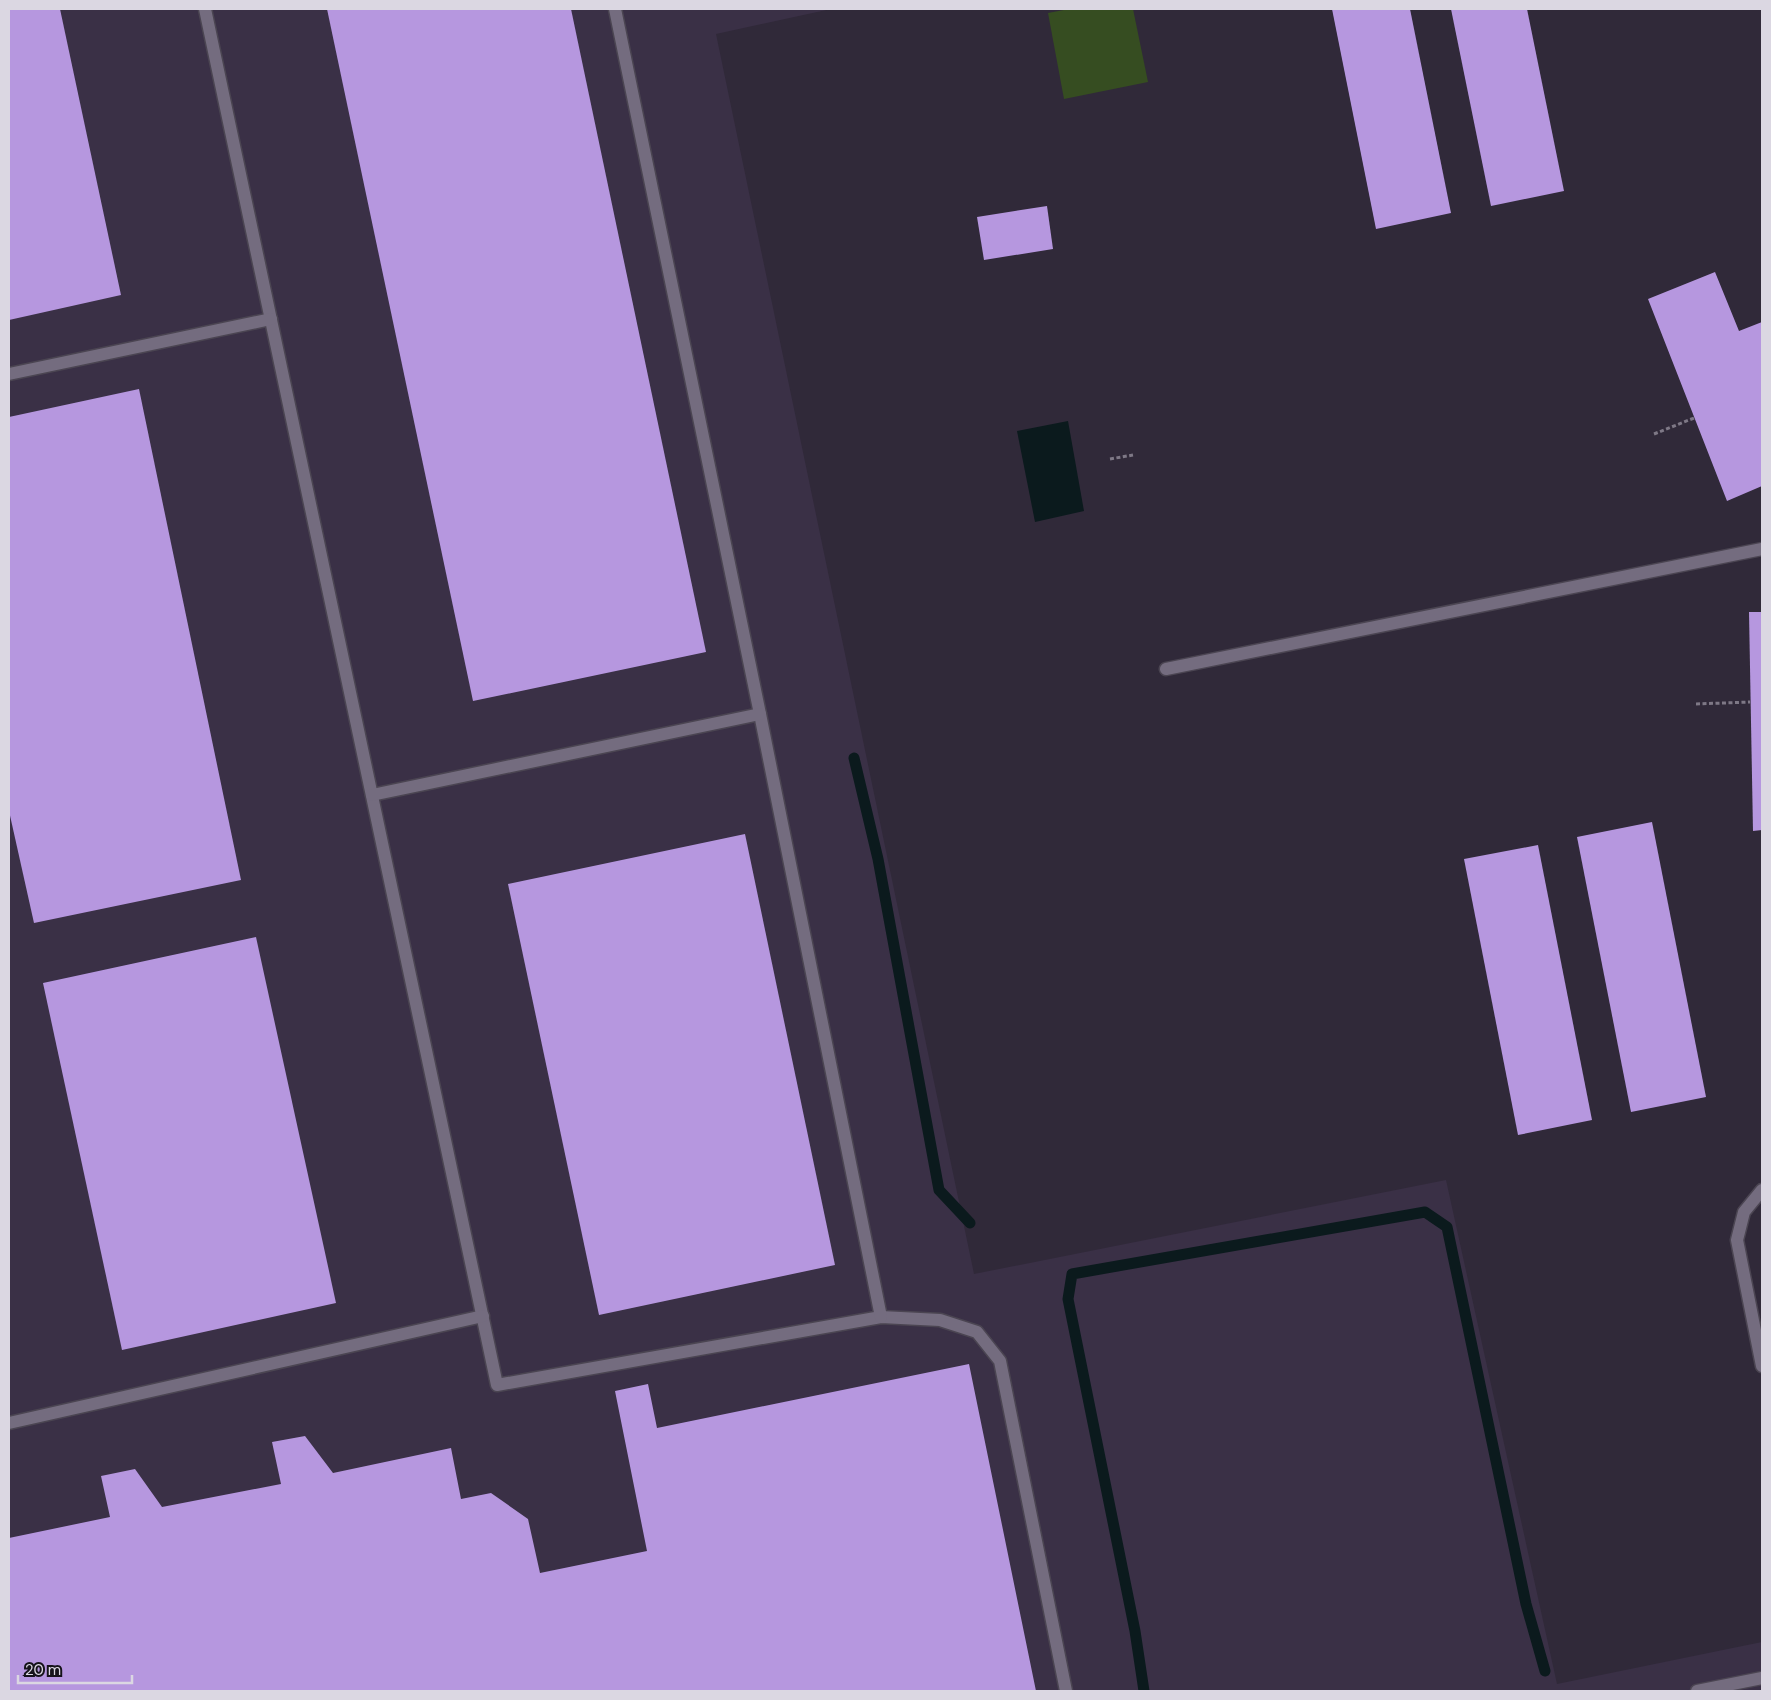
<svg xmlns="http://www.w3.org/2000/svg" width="1771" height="1700" font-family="'DM Sans',sans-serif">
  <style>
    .built { fill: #3a3046 }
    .green { fill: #364d21 }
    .water { fill: #0b1a1d }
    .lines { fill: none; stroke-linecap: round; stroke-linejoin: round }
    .stream { stroke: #0b1a1d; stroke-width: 11 }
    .building { fill: #b697df }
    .lane-casing { stroke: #4b4552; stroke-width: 15 }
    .path { stroke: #7e7886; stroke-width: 3; stroke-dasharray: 4 2.5; stroke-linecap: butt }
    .lane { stroke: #746c7f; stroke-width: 12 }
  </style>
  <rect width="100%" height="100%" fill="#302939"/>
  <path class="built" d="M9,9H831L716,34L974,1274L1446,1180L1557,1684L1762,1642V1691H9Z"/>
  <path class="green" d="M1069,9H1133L1148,82L1064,99L1048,13Z"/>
  <path class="water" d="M1068,421L1084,511L1035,522L1017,431Z"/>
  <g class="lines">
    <g class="stream">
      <path d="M854,758L878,859L939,1190L970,1223"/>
      <path d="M1144,1691L1135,1631L1068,1299L1072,1274L1425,1212L1447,1227L1526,1604L1545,1671"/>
    </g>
  </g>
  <g class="building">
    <path d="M9,9H60L121,295L9,320Z"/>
    <path d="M327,9H571L706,652L473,701Z"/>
    <path d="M1332,9H1410L1451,213L1376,229Z"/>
    <path d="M1451,9H1527L1564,191L1491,206Z"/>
    <path d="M1047,206L1053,249L984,260L977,217Z"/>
    <path d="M1715,272L1739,331L1762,322V486L1727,501L1648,299Z"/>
    <path d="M139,389L241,880L34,923L9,811V417Z"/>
    <path d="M1749,612H1762V830L1753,831Z"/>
    <path d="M1652,822L1706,1097L1631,1112L1577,837Z"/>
    <path d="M745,834L835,1265L599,1315L508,884Z"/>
    <path d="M1538,845L1592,1120L1518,1135L1464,859Z"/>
    <path d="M256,937L336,1303L122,1350L43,983Z"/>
    <path d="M969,1364L1036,1691H9V1538L110,1517L101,1476L135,1469L162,1507L281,1484L272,1442L305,1436L333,1473L451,1448L461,1499L491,1493L528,1519L540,1573L647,1551L615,1391L648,1384L657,1428Z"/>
  </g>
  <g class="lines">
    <g class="lane-casing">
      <g id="lane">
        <path d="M205,9L497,1385L881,1317L940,1320L977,1332L1000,1361L1066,1691"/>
        <path d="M615,9L760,714L881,1317"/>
        <path d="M9,374L271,319"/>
        <path d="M1166,669L1762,549"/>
        <path d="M372,795L760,714"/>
        <path d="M1762,1190L1744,1212L1737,1240L1762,1366"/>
        <path d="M9,1423L483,1316"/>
        <path d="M1697,1691L1762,1678"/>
      </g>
    </g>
    <g class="path">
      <path d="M1654,434L1694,418"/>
      <path d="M1110,459L1133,455"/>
      <path d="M1696,704L1750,702"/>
    </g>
    <use href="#lane" class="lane"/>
  </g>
  <rect width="1771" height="1700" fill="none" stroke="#dbd7e2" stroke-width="20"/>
  <path d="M18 1675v8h114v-8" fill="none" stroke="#dbd7e2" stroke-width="2.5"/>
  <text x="25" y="1675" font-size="15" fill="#dbd7e2" stroke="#16131b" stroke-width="4" paint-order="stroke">20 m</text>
</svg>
